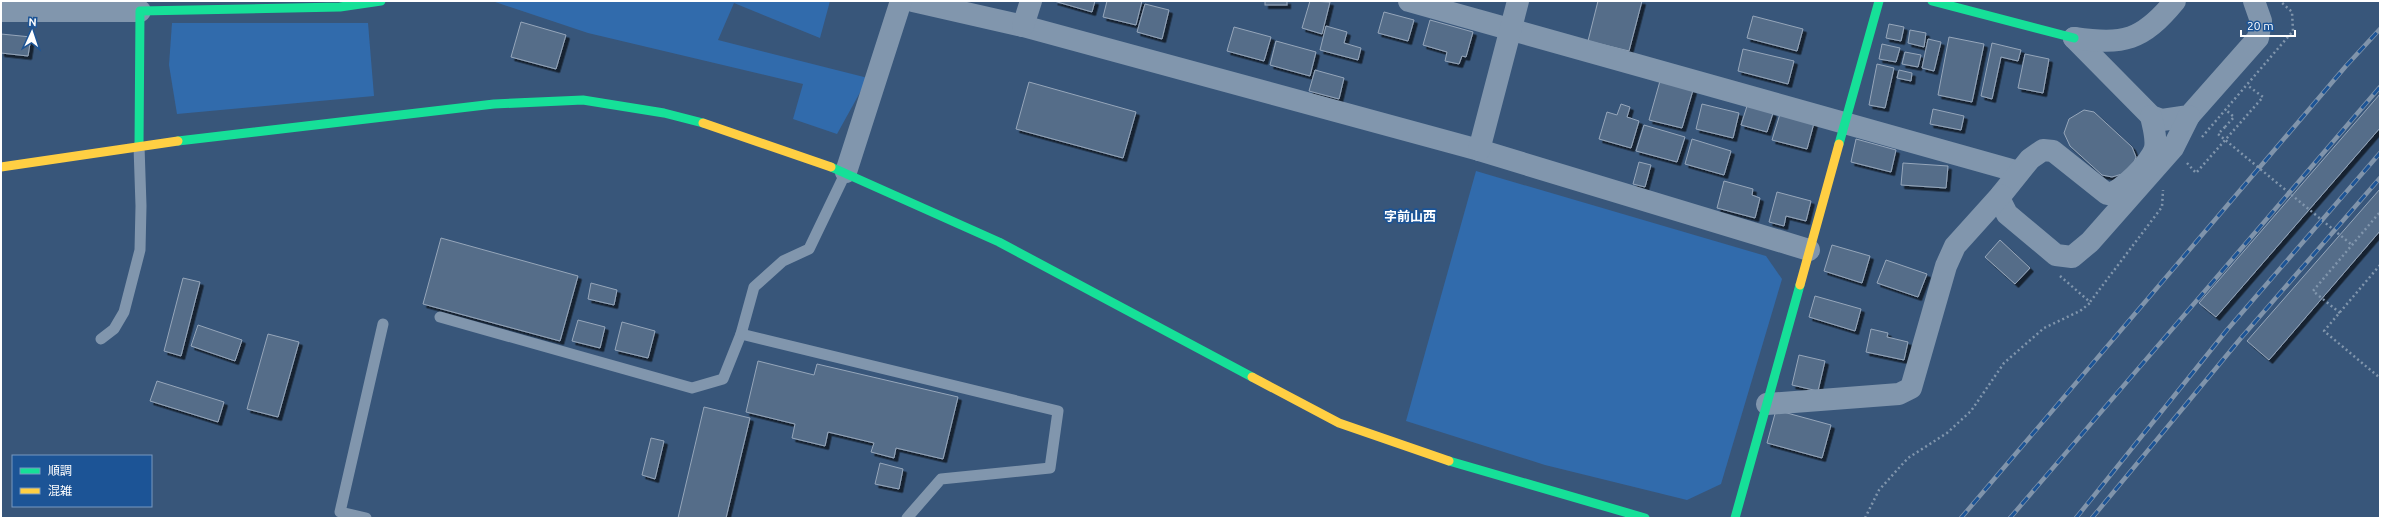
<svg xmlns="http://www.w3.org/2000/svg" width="2381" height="519" font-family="Ubuntu,'Noto Sans JP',sans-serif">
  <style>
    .green { fill: #316bac }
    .building { fill: #546d89; stroke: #96a6ba; filter: url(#shadow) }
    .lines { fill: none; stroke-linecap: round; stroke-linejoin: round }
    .path { stroke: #8196ad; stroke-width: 2.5; stroke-dasharray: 2 3; stroke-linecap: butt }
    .lane { stroke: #8196ad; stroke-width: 11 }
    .street { stroke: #8196ad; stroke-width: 22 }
    .fast { stroke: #16e098; stroke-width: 9 }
    .slow { stroke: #ffcf43; stroke-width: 9 }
    .rail-casing { stroke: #8094ab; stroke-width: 4.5 }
    .rail { stroke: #1c5496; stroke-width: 3; stroke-dasharray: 9; stroke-linecap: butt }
    .path-bridge { stroke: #8196ad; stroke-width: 2.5; stroke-dasharray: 2 3; stroke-linecap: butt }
    .labels { text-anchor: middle; stroke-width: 3.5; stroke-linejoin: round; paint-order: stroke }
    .quarter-label { font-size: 13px; font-weight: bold; fill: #fff; stroke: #1c5496 }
  </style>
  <defs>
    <filter id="shadow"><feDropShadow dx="3.5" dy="3.5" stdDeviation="0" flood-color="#0009"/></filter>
  </defs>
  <rect width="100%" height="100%" fill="#38567a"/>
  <g class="green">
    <path d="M492,1H830L820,38L734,3L718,40L868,78L837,134L793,119L803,84L588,33Z"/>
    <path d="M172,23H368L374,96L177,114L169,65Z"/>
    <path d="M1476,171L1766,256L1782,279L1721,484L1687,500L1545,465L1406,421Z"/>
  </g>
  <g class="building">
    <path d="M1054,1H1095L1092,12Z"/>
    <path d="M1107,1H1142L1136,25L1103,17Z"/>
    <rect x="1265" y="1" width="22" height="4"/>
    <path d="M1310,1L1330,2L1322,34L1302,28Z"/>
    <path d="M1598,1H1642L1629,51L1588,41Z"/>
    <path d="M1145,4L1169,10L1162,39L1137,32Z"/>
    <path d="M1384,12L1414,20L1408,41L1378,33Z"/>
    <path d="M1753,16L1803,29L1797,51L1747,38Z"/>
    <path d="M1430,20L1473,32L1466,57L1462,56L1459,64L1445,61L1447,52L1423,45Z"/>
    <path d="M521,22L566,35L556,69L511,57Z"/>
    <path d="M1889,24L1904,27L1901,41L1886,38Z"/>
    <path d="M1326,26L1347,32L1344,43L1361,48L1358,60L1320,50Z"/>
    <path d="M1234,27L1271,37L1264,61L1227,51Z"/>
    <path d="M1910,30L1926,33L1924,47L1908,43Z"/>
    <path d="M1,34L31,37L28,56L1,53Z"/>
    <path d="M1949,37L1984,44L1972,102L1938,95Z"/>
    <path d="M1928,39L1941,42L1934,71L1922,68Z"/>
    <path d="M1276,41L1316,52L1310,76L1270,65Z"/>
    <path d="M1992,43L2021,50L2018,61L2001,57L1992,99L1981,96Z"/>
    <path d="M1882,44L1900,48L1896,62L1879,59Z"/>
    <path d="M1743,49L1794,61L1788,84L1738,71Z"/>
    <path d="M1905,52L1921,55L1918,67L1902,64Z"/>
    <path d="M2025,54L2049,59L2043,93L2018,88Z"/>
    <path d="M1877,64L1894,68L1885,108L1869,105Z"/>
    <path d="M1315,70L1344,78L1339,99L1309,91Z"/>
    <path d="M1899,70L1912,73L1911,81L1897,78Z"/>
    <path d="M1660,81L1693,90L1682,128L1649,120Z"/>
    <path d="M1029,82L1136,112L1123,158L1016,129Z"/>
    <path d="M2380,94V128L2216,317L2199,303Z"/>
    <path d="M1621,104L1630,107L1627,117L1639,121L1631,148L1599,139L1607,112L1617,115Z"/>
    <path d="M1702,104L1739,113L1733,138L1696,129Z"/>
    <path d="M1747,106L1773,113L1767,132L1741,125Z"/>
    <path d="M1933,109L1964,116L1961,130L1930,124Z"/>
    <path d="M2084,110L2094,112L2132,147L2136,157L2133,165L2122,174L2112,177L2102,175L2070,146L2064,133L2069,119Z"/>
    <path d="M1780,114L1814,123L1807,149L1772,140Z"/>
    <path d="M1644,125L1685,137L1677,162L1636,151Z"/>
    <path d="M1692,139L1731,151L1724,175L1685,164Z"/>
    <path d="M1856,139L1896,150L1891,172L1851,162Z"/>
    <path d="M1639,162L1651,165L1645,187L1633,184Z"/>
    <path d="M1903,163L1948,166L1946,188L1901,185Z"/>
    <path d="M1724,181L1753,189L1752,195L1760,198L1755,218L1717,208Z"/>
    <path d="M2380,189V231L2269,360L2247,341Z"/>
    <path d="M1777,192L1811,201L1806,221L1786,216L1784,226L1769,222Z"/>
    <path d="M441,238L578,276L560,341L423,304Z"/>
    <path d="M2000,240L2030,268L2015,284L1985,257Z"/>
    <path d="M1832,245L1870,256L1862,283L1824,271Z"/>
    <path d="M1886,260L1927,274L1918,297L1877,283Z"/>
    <path d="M183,278L200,282L181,356L164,351Z"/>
    <path d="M591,283L617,290L614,305L588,299Z"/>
    <path d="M1815,296L1861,309L1855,331L1809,317Z"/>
    <path d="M578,320L605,327L600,348L572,341Z"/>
    <path d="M622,322L655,331L648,358L615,350Z"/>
    <path d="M198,325L242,340L235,361L191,346Z"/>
    <path d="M1871,329L1888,333L1887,337L1908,342L1904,360L1866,352Z"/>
    <path d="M268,334L299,342L278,417L247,409Z"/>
    <path d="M1799,355L1825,361L1818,391L1792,385Z"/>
    <path d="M758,361L814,375L817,364L958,397L943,459L896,448L894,458L871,452L874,443L828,432L825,446L792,438L795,424L746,412Z"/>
    <path d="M157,381L224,402L218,422L150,401Z"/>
    <path d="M704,407L750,418L726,518H678Z"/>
    <path d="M1776,410L1831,425L1822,458L1767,443Z"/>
    <path d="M651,438L664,441L655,479L642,475Z"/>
    <path d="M880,463L903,469L899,489L875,484Z"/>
  </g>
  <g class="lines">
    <g class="path">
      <path d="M2225,127L2234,117L2226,110"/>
      <path d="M2202,137L2293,31L2292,12L2280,1"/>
      <path d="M2187,163L2196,173L2263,97L2247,85"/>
      <path d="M2380,265L2324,331L2380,378"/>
      <path d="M2060,276L2090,302L2162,207L2163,190"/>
      <path d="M2340,313L2313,291L2380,212"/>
      <path d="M1865,518L1879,490L1908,458L1947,433L1971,411L2004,363L2044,328L2080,311L2090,303"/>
    </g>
    <g class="lane">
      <path d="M440,317L692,388L723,379L741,334L754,287L783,261L809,249L846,172"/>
      <path d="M741,334L1058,411L1050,468L941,479L907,518"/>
      <path d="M101,339L114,329L124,312L140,250L141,206L139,146"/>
      <path d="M366,518L340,512L383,324"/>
    </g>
    <g class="street">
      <path d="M913,1L1023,26L1479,150L1809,250"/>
      <path d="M1409,1L2019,172"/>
      <path d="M1,11H140"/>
      <path d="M1023,26L1031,1"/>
      <path d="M2074,38L2151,116L2162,120L2189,116L2258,38L2261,21L2254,1"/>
      <path d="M2074,38C2124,45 2142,41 2175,1"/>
      <path d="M2151,116C2153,126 2157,138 2155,148C2152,161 2120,194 2107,194L2053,151L2043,150L2030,159L2001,195V202L2007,214L2056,255L2072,257L2090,242L2173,148L2189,116"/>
      <path d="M1479,150L1518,1"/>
      <path d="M846,172L901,1"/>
      <path d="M1767,404L1899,394L1911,388L1946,266L1955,246L2001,195"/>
    </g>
    <g class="fast">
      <path d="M1932,1L2074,38"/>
      <path d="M178,141L494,104L583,100L664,113L703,123"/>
      <path d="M1839,144L1879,1"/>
      <path d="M139,146L140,11L340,7L381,1"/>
      <path d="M831,167L999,242L1252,377"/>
      <path d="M1449,461L1645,518"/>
      <path d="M1735,518L1800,285"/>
    </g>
    <g class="slow">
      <path d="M703,123L831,167"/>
      <path d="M1,167L178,141"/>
      <path d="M1800,285L1839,144"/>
      <path d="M1252,377L1339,423L1449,461"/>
    </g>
    <g class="rail-casing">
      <g id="rail">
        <path d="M1961,518L2346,66L2380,29"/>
        <path d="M2010,518L2380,87"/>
        <path d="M2076,518L2227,330L2380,153"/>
        <path d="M2092,518L2241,338L2380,178"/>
      </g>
    </g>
    <use href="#rail" class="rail"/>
    <path class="path-bridge" d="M2225,127L2218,134L2352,245"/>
  </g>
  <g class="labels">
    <g class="quarter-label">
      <text x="1410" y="221">字前山西</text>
    </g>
  </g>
  <rect width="2381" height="519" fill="none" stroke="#ffffff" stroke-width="4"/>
  <rect x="12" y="455" width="140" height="52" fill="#1c5496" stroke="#7798c0"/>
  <rect x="20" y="468" width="20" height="6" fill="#16e098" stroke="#7798c0"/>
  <text x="48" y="475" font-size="12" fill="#ffffff">順調</text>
  <rect x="20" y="488" width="20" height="6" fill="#ffcf43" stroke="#7798c0"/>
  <text x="48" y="495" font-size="12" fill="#ffffff">混雑</text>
  <g transform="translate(32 32) rotate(3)" stroke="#1c5496" stroke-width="3" paint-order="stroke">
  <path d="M0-3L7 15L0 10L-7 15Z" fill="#ffffff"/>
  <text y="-6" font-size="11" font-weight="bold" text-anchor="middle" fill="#ffffff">N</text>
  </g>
  <path d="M2241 30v6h54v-6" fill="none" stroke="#ffffff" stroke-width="2"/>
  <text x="2247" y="30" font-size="12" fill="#ffffff" stroke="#1c5496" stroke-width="3" paint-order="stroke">20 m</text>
</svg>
